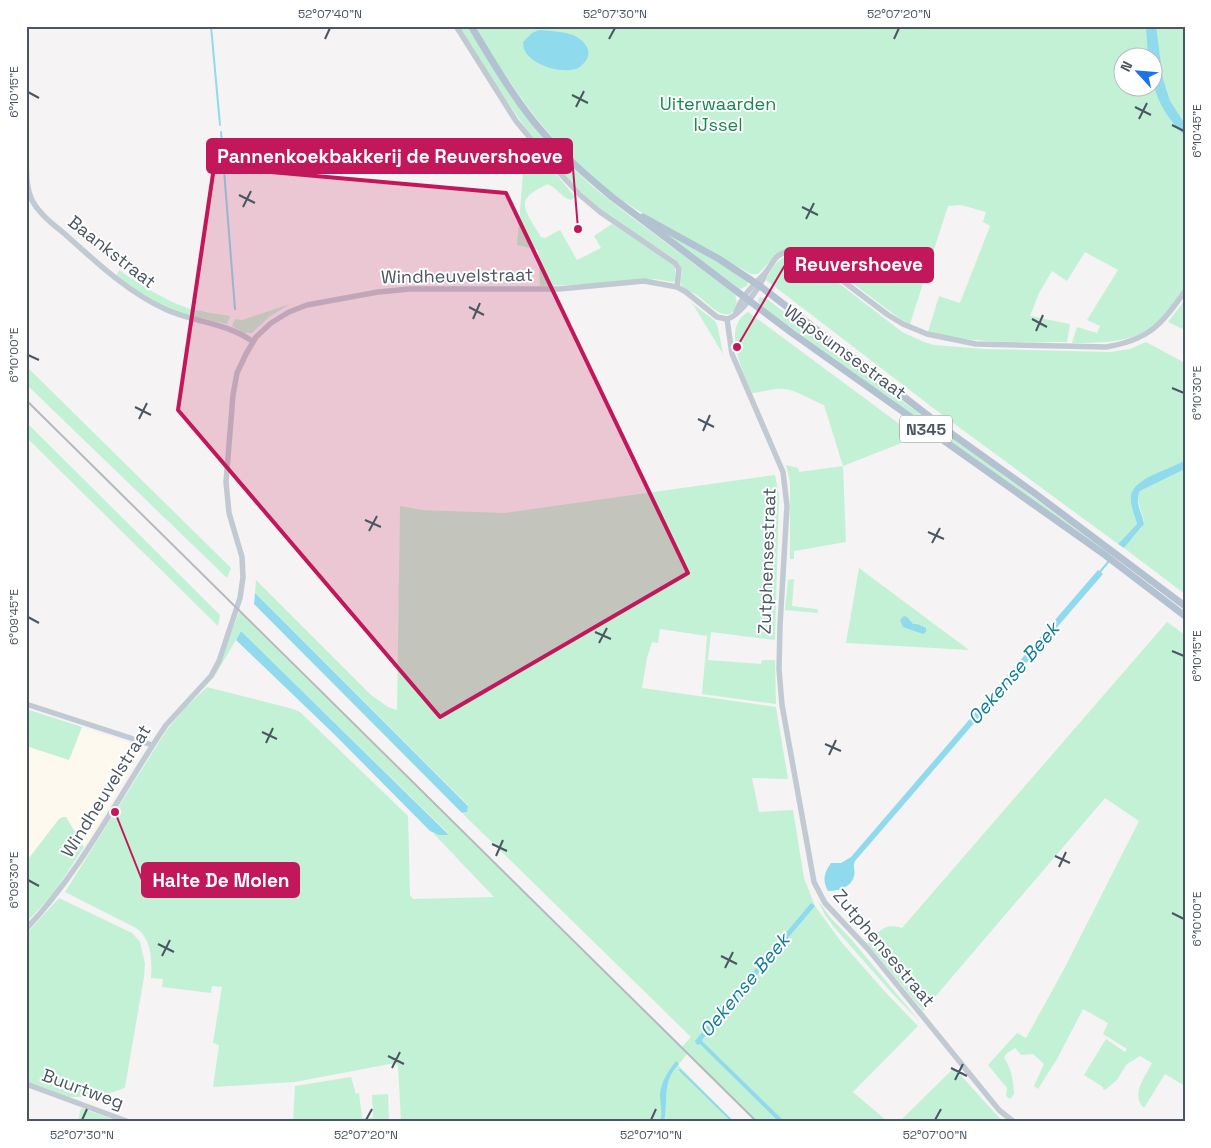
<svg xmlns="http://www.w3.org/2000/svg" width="1211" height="1148" font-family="'Space Grotesk',sans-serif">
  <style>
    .commercial { fill: #fdf9ef }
    .green { fill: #c3f1d5; fill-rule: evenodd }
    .water { fill: #90daee }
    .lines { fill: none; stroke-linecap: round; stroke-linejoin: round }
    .stream { stroke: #90daee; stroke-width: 2 }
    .minor { stroke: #c1cad2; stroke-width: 5.5 }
    .major { stroke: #b3c2d1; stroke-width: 7 }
    .rail { stroke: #b5b8bd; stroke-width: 2 }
    .marked { fill: #c2185b; fill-opacity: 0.2; stroke: #c2185b; stroke-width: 4; stroke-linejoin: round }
    .ticks { fill: none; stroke: #4a5661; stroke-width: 2 }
    .labels { text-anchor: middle; stroke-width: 4; stroke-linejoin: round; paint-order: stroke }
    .shield { fill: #fff; stroke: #808990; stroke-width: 1 }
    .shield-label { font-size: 16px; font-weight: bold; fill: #4a5661 }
    .park-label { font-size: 18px; fill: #17864f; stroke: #fff }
    .street-label { font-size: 18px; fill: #4a5661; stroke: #fff }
    .water-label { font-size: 19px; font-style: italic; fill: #0c7c9b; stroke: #fff }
    .leader { fill: none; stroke: #c2185b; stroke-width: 2 }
    .callout-dot { fill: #c2185b; stroke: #fff; stroke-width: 2 }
    .callout { fill: #c2185b; stroke: #c2185b; stroke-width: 2 }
    .callout-label { font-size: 19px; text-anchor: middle; font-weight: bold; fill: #fff }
    .neatline { fill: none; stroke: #4a5661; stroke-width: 2 }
    .ticks-label { font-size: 12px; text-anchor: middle; fill: #4a5661 }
  </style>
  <rect width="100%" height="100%" fill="#f5f3f3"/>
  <path class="commercial" d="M82,727L139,746L142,751L84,847L66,817L59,819L26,862V746L69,760Z"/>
  <g class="green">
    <path d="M459,26H467L511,97L534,127L564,160L592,186L626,213L735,294L737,303C730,329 709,304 698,296C694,293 683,289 681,285C678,278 688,272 675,259C648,241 618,225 593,203C537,154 498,89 459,26Z"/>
    <path d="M475,26H1185V286C1178,297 1171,309 1162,318C1138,343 1105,343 1072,343L1077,327L1097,333L1100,326L1087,320L1118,270L1085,252L1067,281L1052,271L1039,293L1030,316L1070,324L1067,342C1021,342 972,344 928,332L939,296L960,303L990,226L983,222L986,212L961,205L948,206L910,324L900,319L814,254C809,252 803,247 799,247C781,246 769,263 758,274H751C709,250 665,228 625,202C560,158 514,93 475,26ZM1124,58H1154V88H1124Z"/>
    <path d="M526,138L575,197L571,200C561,198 557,187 547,184C541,188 531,192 527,198C519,207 536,228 541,237L545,238L560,230L577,260L601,248L594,236L612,224L672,261L675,267L676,279L673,282L654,279L598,284L540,286L538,250L517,245Z"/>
    <path d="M657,228L716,261L748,281L747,286L740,289Z"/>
    <path d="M789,255L805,257L902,332L924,342L934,345L984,349L1110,352L1130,349L1146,342L1185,363V460L1173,467L1152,476L1131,499L1137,524L1118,544L945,417L766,280C771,268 778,259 789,255Z"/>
    <path d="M119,270C141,285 165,301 191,309C204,312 217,314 230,316L227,324L179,313L147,298L116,277Z"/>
    <path d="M760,297L767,299L876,382L1108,552L1107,554L762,307L758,301Z"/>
    <path d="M1185,300V330L1168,322Z"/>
    <path d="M689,301L715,321L718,328L723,354L694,306Z"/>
    <path d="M290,304L269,317L252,333H244L232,326L235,319L242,320Z"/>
    <path d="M748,312L917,437L843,466L846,542L794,551V559H790V482L786,465L798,468L799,472L843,466L824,405C813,401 794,389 784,389C774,388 762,392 752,393C743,373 721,327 748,312Z"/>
    <path d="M26,366L231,568L227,578L26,384Z"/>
    <path d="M26,422L220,615L218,626L26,437Z"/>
    <path d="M1185,469V594L1124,548L1142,527L1144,521L1137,497L1140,491Z"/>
    <path d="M775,475L779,496L775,640L711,632L708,660L761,664L762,660H775L776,704L702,694L707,636L660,629L658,643L652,642L647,658L642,688L776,707L788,779L752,778L759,812L793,810L804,878L815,906L842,943L887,994L918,1026L853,1092L888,1122H756L687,1054L678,1065L734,1122H293L295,1086L351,1077L356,1094L359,1093L362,1118H373L372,1095L388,1094L389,1120H401L398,1066L395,1063L295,1082L213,1087L219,1045L213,1043L222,987L212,986L211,993L162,987L163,979L151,978C152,960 152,939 136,928L65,892L166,731L184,709L207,687L293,709L300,712L408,816L410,895L413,899L494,897L433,833L446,835L449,834L241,631L213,679L239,612L681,1048L691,1037L462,813L464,814L468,805L255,593L256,580L371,695L388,707L397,710L400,506L422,510L504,513Z"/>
    <path d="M859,568L969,650L846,643Z"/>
    <path d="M794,579L792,606L816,609L818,610V613L785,610L788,580Z"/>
    <path d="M1167,622L1185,635V1086L1165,1074L1144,1108C1130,1095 1145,1077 1152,1063L1140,1056L1126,1065L1117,1080L1105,1090L1103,1089V1087L1084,1075L1106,1039L1125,1052L1127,1049L1103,1034L1108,1023L1083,1009L1057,1059L1038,1089L1034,1086L1044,1064L1033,1054L1021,1055L1015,1048L1006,1054L1004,1058C1011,1067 1014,1083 1014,1094L1010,1099L1006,1096L1007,1088L988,1065L1017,1033L1026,1038L1063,971L1139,821L1105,798L923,1011L867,943C879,932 884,922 902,928Z"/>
    <path d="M26,709L82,727L69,760L26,746Z"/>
    <path d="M63,817H66L84,847L53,894L26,923V862L59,819Z"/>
    <path d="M59,898L132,933L140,942L145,964L144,977L125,1087C117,1094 79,1098 67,1097C56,1096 38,1087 26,1083V934Z"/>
    <path d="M817,899L830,917L851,939L920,1022L892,993L833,926L825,915Z"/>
    <path d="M954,1068L1003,1122H899Z"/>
    <path d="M81,1108L115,1120L119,1122H78Z"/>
  </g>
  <g class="water">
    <path d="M1146,26H1156L1163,79L1170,101L1185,124V136C1171,122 1158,105 1154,85C1152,77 1154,66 1154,58L1148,57Z"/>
    <path d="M539,30C550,31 562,31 573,35C584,40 594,51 585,62C582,65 579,68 576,69C563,72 549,69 538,63C529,58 523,52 523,42L532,33Z"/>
    <path d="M1185,460V469L1140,491C1134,502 1142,512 1144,524L1124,548L1118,544L1137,524C1135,515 1130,506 1131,496C1133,478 1170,470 1185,460Z"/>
    <path d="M1098,570L1103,574L855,861C852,867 856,870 854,876C851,888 838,891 828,891C822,880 824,873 831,863H841L851,857Z"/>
    <path d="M255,593L468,806L467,812L462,813L254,604Z"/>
    <path d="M904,616L907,617L913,624H917L926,628V632L923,634L903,627L900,620Z"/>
    <path d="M241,631L449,835H439L430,831L334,734L236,640Z"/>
    <path d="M811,903L815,906L702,1040L703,1042L785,1122H779L700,1044L697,1045L695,1041Z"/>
    <path d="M676,1061L679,1064C661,1083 669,1098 664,1122H660C663,1112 660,1104 660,1094C661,1081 669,1070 676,1061Z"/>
  </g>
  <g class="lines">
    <g class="stream">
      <path d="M211,26L220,125"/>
      <path d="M221,132L235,309"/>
      <path d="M1099,573L1109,561"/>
      <path d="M680,1070L733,1122"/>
    </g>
    <g class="minor">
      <path d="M456,26L516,121L554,167L580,195L600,212L675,263L679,269L677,287"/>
      <path d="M26,155C27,169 25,186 32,200C39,214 54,225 66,235C97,263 129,293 167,310C197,323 224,322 252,341"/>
      <path d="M736,312C743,294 753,286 766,272C769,268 772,263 775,259C784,248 800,250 811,257L888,315L903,324L927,334L976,344L1106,347C1148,340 1162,325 1185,291"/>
      <path d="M727,319L732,354L783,472L787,506L780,626L779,669L782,705L814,882L825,903L868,949L999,1110L1014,1122"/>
      <path d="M727,319C740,316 761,286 766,272"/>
      <path d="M26,704L152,745"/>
      <path d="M26,929C83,869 120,793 166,725L211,676L219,661L240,598L243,577L242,557L229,513L226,482L233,395L237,373L246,354L256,337L271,323L289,312L307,305L378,292L410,289H559L644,281L677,287L686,292L717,317L727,319"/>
      <path d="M26,1084L129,1122"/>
    </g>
    <g class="major">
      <path d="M471,26C494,64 517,104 547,137C567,159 589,178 612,197L792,333L1105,555L1185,616"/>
      <path d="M643,217L719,259L760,286L952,434L1033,492L1185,606"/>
    </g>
    <path class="rail" d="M26,400L757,1122"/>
  </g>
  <path class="marked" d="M214,167L506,193L688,573L440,717L178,410Z"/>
  <path class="ticks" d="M325,39L330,28M609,39L615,28M894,39L899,28M28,92L39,98M572,95L588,103M576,107L584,91M1135,107L1151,115M1139,119L1147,103M1172,125L1184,131M239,195L255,203M243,207L251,191M802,207L818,215M806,219L814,203M469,307L484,315M473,319L480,303M1032,319L1047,327M1036,331L1043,315M28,355L39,360M1172,388L1184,393M135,407L151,415M139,419L147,403M698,419L714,427M703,431L710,415M365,520L381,527M369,531L377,516M928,532L944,539M932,543L940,528M28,617L39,623M595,632L611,639M599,643L607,628M1172,651L1184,656M262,732L277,739M266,743L273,728M825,744L841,751M829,755L836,740M492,844L507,851M496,856L503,840M1055,856L1070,863M1059,867L1066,852M28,880L39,886M1172,913L1184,919M158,944L174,952M162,956L170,940M721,956L737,964M725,968L733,952M388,1056L404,1064M392,1068L400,1052M951,1068L967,1076M955,1080L963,1064M82,1120L87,1109M366,1120L372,1109M651,1120L656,1109M935,1120L941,1109"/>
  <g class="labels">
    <rect class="shield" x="900" y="415.5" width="52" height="27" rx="4"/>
    <g class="shield-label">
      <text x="926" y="435">N345</text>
    </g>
    <g class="park-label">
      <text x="718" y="110">Uiterwaarden<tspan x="718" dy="21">IJssel</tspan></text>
    </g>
    <g class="street-label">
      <text transform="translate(112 252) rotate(38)" y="6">Baankstraat</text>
      <text transform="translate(457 276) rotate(-1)" y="6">Windheuvelstraat</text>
      <text transform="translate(845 352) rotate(36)" y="6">Wapsumsestraat</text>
      <text transform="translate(767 561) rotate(-88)" y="6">Zutphensestraat</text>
      <text transform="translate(106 791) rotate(-58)" y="6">Windheuvelstraat</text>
      <text transform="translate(884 948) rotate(50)" y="6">Zutphensestraat</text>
      <text transform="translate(83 1089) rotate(20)" y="6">Buurtweg</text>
    </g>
    <g class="water-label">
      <text transform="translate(1013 673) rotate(-49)" y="7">Oekense Beek</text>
      <text transform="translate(744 985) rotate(-50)" y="7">Oekense Beek</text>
    </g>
  </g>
  <path class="leader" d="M578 229L572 156M737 347L785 265M115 812L142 880"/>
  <g class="callout-dot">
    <circle cx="578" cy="229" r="5"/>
    <circle cx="737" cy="347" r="5"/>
    <circle cx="115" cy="812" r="5"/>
  </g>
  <g class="callout">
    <rect x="207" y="139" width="365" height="34" rx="5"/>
    <rect x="785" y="248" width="148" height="34" rx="5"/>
    <rect x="142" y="863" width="157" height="34" rx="5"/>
  </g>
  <g class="callout-label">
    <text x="390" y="163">Pannenkoekbakkerij de Reuvershoeve</text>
    <text x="859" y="271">Reuvershoeve</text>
    <text x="221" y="887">Halte De Molen</text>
  </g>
  <rect width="1211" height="1148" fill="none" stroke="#ffffff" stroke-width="55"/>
  <g transform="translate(1138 72) rotate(296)"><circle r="24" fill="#ffffff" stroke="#b7bbc0"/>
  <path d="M0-4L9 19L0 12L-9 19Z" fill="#1a73e8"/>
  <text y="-8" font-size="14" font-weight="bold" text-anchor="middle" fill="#4a5661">N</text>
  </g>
  <rect x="28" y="28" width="1156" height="1092" class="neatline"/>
  <g class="ticks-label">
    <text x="330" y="18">52°07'40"N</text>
    <text x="615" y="18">52°07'30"N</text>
    <text x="899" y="18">52°07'20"N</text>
    <text transform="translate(14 92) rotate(-90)" y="4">6°10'15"E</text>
    <text transform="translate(1197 131) rotate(-90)" y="4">6°10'45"E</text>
    <text transform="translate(14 355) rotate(-90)" y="4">6°10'00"E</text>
    <text transform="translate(1197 393) rotate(-90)" y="4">6°10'30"E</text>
    <text transform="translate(14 617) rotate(-90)" y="4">6°09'45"E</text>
    <text transform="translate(1197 656) rotate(-90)" y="4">6°10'15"E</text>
    <text transform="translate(14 880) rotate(-90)" y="4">6°09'30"E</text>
    <text transform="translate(1197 919) rotate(-90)" y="4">6°10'00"E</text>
    <text x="82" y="1139">52°07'30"N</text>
    <text x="366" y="1139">52°07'20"N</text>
    <text x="651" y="1139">52°07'10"N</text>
    <text x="935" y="1139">52°07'00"N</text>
  </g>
</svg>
